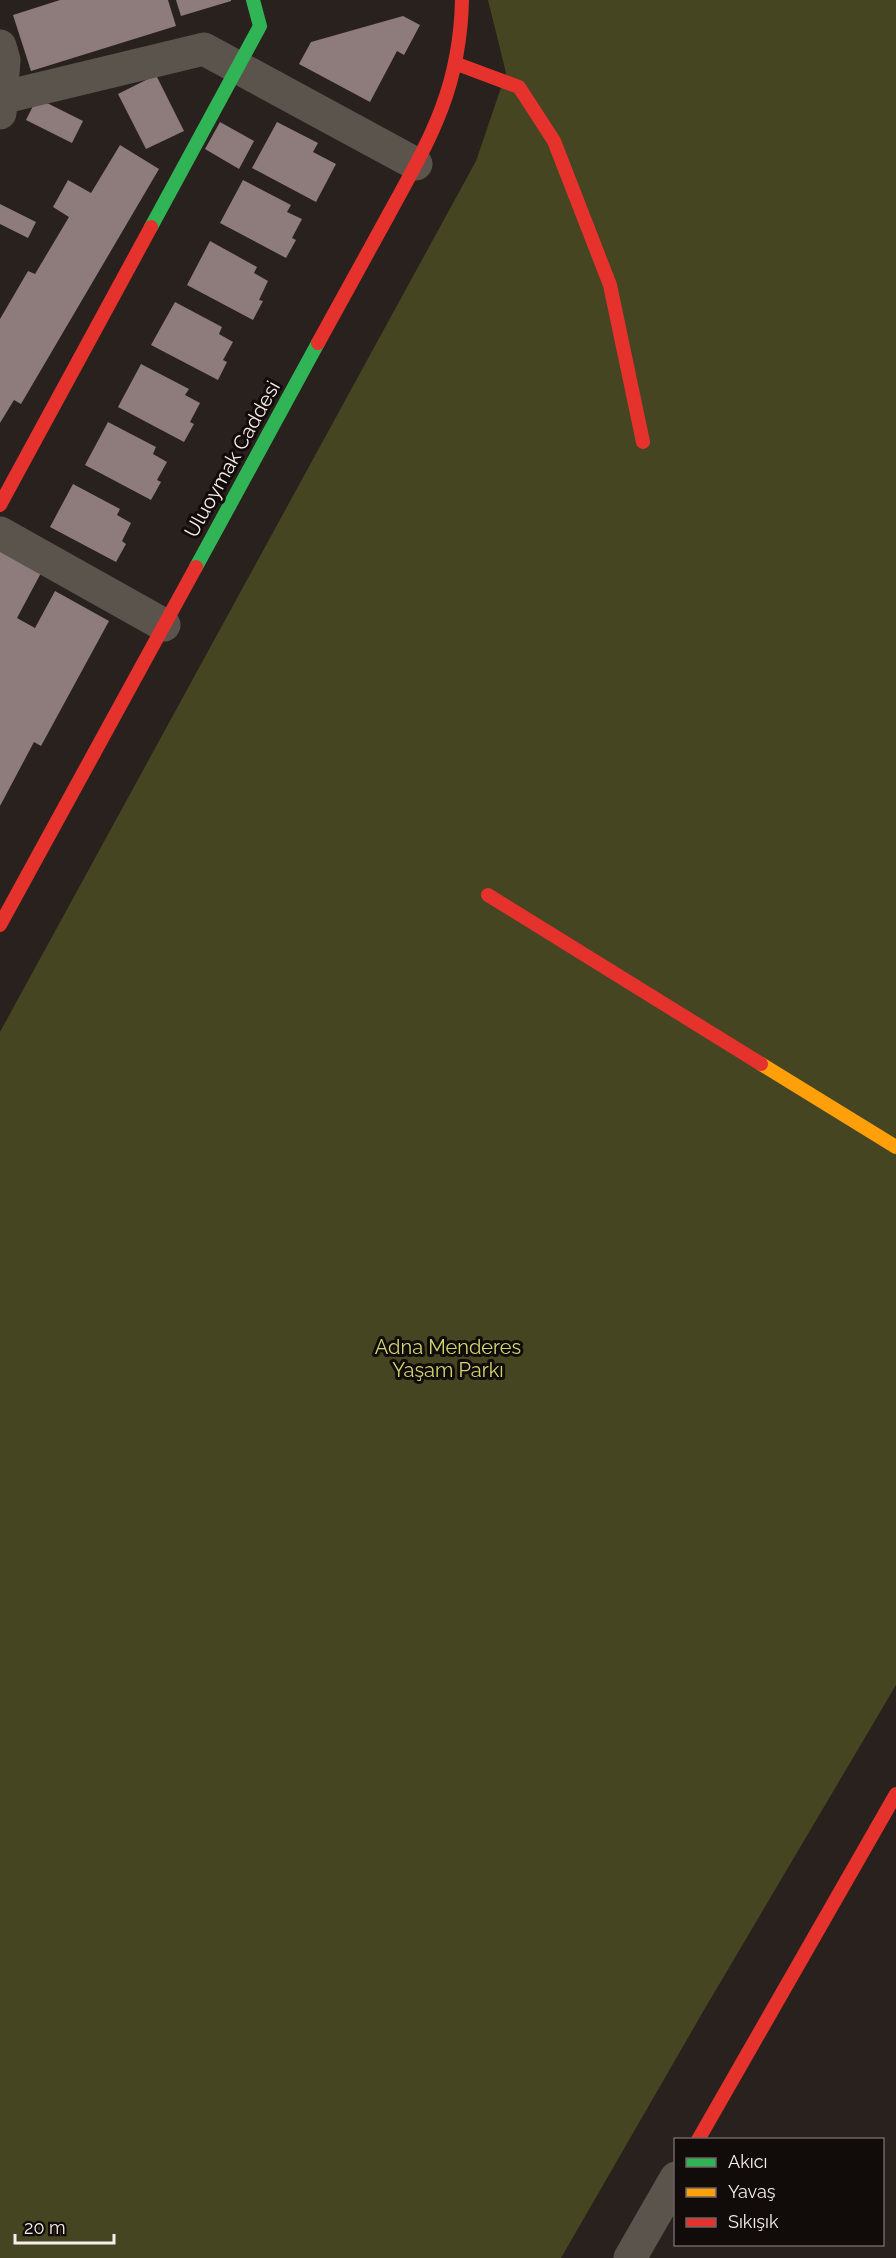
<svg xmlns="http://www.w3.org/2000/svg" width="896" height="2258" font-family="Raleway,sans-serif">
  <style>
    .green { fill: #454521 }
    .building { fill: #8e7b7c }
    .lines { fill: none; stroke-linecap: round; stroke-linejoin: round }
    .street { stroke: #5b544c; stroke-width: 33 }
    .fast { stroke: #30b455; stroke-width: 14 }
    .slow { stroke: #ff9f0a; stroke-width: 14 }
    .jam { stroke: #e5322d; stroke-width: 14 }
    .labels { text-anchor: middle; stroke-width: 6; stroke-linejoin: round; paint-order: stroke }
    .street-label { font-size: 20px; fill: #f7eeea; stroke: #110b09 }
    .park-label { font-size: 20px; fill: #d1d671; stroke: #110b09 }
  </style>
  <rect width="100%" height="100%" fill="#29211e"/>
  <path class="green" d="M488,0H896V1685L704,2010L561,2258H0V1032L476,161L506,73Z"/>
  <g class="building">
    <path d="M60,0H168L176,26L31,71L13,15Z"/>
    <path d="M176,0H231V1L181,16Z"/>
    <path d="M403,16L420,25L404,55L397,51L370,102L299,64L311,42Z"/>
    <path d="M156,75L184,131L146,149L118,94Z"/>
    <path d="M37,98L83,121L72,143L26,120Z"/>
    <path d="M220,122L254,141L239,169L205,149Z"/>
    <path d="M277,122L318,143L313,152L336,164L316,202L252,168Z"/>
    <path d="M120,145L159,169L21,404L14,400L0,423V319L28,271L35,274L69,217L53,207L68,180L91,193Z"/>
    <path d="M243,180L291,205L287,212L302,219L292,238L296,240L286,258L220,223Z"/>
    <path d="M0,204L36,222L28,238L0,224Z"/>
    <path d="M210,241L257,267L254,273L268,281L259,300L263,301L253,320L187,285Z"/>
    <path d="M175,302L222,327L219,334L233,342L223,360L227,362L218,380L151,345Z"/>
    <path d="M141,364L189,389L185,395L200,403L190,422L194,424L184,442L118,407Z"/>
    <path d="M108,422L156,447L153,454L167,462L157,480L161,482L151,500L85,465Z"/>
    <path d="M73,484L120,509L117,515L131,523L122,541L126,544L116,562L50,527Z"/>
    <path d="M0,551L41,573L17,618L35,628L55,591L109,621L41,746L34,742L0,806Z"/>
  </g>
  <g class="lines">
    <g class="street">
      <path d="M0,46L4,60L0,113"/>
      <path d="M1,98L204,49L416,164"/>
      <path d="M0,533L164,625"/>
      <path d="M630,2258L676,2178"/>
    </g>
    <g class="fast">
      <path d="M151,227L260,26L253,0"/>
      <path d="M196,567L318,343"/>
    </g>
    <path class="slow" d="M761,1064L896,1147"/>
    <g class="jam">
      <path d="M457,64L519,87L554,141L610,285L643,442"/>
      <path d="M318,343C342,300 365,257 389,214C430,139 460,89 462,0"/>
      <path d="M0,505L151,227"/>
      <path d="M488,895L761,1064"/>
      <path d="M0,925L196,567"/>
      <path d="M698,2140L896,1794"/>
    </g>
  </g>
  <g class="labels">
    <g class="street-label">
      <text transform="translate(232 459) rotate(-61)" y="7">Uluoymak Caddesi</text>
    </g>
    <g class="park-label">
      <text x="448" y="1354">Adna Menderes<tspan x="448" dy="23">Yaşam Parkı</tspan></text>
    </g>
  </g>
  <rect x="674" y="2138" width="210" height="108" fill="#110b09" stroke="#6d6663" stroke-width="1.5"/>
  <rect x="686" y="2158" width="30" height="9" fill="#30b455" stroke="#6d6663" stroke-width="1.5"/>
  <text x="728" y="2168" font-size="18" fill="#f7eeea">Akıcı</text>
  <rect x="686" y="2188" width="30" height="9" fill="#ff9f0a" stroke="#6d6663" stroke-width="1.5"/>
  <text x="728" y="2198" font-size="18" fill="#f7eeea">Yavaş</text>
  <rect x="686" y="2218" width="30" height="9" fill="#e5322d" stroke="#6d6663" stroke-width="1.5"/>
  <text x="728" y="2228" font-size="18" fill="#f7eeea">Sıkışık</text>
  <path d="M15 2234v9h99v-9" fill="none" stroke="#f7eeea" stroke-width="3"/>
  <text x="24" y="2234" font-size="18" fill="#f7eeea" stroke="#110b09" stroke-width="4.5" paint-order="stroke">20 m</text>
</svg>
